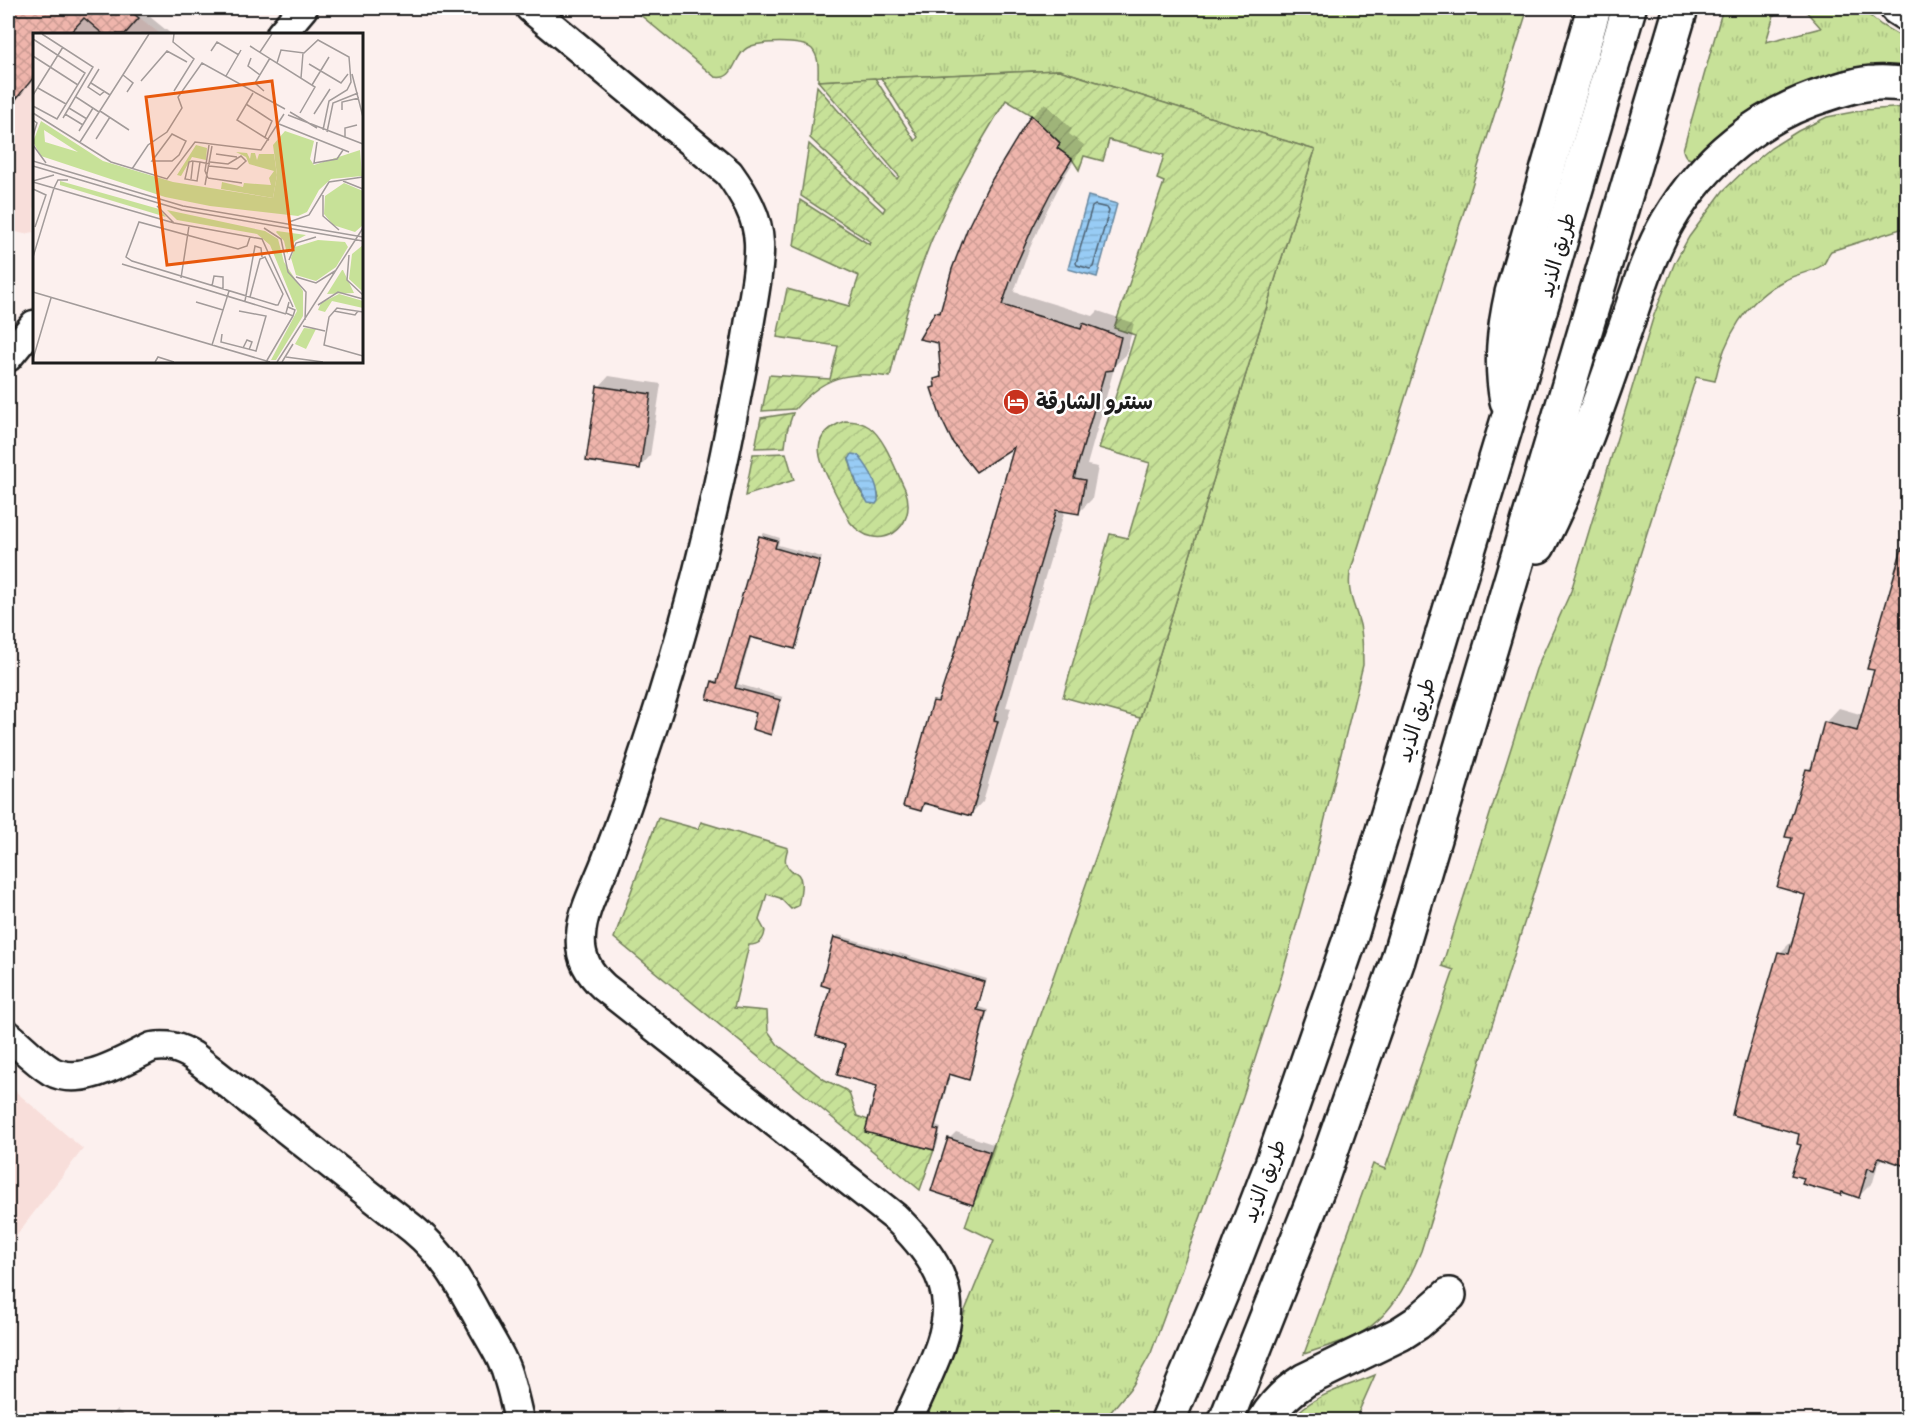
<svg xmlns="http://www.w3.org/2000/svg" width="1915" height="1428" font-family="Itim,'Playpen Sans Arabic',sans-serif">
  <style>
    .built { fill: #f8deda }
    .grass { fill: url(#grass-tufts); stroke: #727e5a; stroke-width: 1.5 }
    .garden { fill: url(#garden-furrows); stroke: #727e5a; stroke-width: 1.5; fill-rule: evenodd }
    .water { fill: url(#water-rules); stroke: #66869e; stroke-width: 1.5 }
    .shadow { fill: #0003 }
    .lines { fill: none; stroke-linecap: round; stroke-linejoin: round }
    .shore { stroke: #4e6273; stroke-width: 1.5 }
    .building { fill: url(#building-cross-hatch); stroke: #1c1c1c; stroke-width: 1.5 }
    .minor-casing { stroke: #1c1c1c; stroke-width: 33 }
    .highway-casing { stroke: #1c1c1c; stroke-width: 38 }
    .minor { stroke: #fff; stroke-width: 28 }
    .highway { stroke: #fff; stroke-width: 33 }
    .labels { text-anchor: middle; stroke-width: 5; stroke-linejoin: round; paint-order: stroke }
    .street-label { font-size: 21px; fill: #1c1c1c; stroke: #fff }
    .poi-label { font-size: 21px; font-weight: bold; fill: #1c1c1c; stroke: #fff; text-anchor: start }
    .inset-road { fill: none; stroke: #a29b9a; stroke-width: 1.5 }
    .view { fill: #e8590c; fill-opacity: 0.15; stroke: #e8590c; stroke-width: 3 }
    .inset-edge { fill: none; stroke: #1c1c1c; stroke-width: 3 }
  </style>
  <defs>
    <pattern id="grass-tufts" width="24" height="20" patternUnits="userSpaceOnUse" patternTransform="scale(1.5)"><rect width="24" height="20" fill="#c7e198"/><path d="M3 7l-1-3M5 7V3M7 7l1-3M15 17l-1-3M17 17v-4M19 17l1-3" fill="none" stroke="#aac082"/></pattern>
    <pattern id="garden-furrows" width="10" height="10" patternUnits="userSpaceOnUse" patternTransform="scale(1.5)"><rect width="10" height="10" fill="#c7e198"/><path d="M-1 1l2-2M0 10L10 0M9 11l2-2" fill="none" stroke="#aac082"/></pattern>
    <pattern id="water-rules" width="6" height="5" patternUnits="userSpaceOnUse" patternTransform="scale(1.5)"><rect width="6" height="5" fill="#98ccf5"/><path d="M0 2.5h6" fill="none" stroke="#82afd1"/></pattern>
    <pattern id="building-cross-hatch" width="8" height="8" patternUnits="userSpaceOnUse" patternTransform="scale(1.5)"><rect width="8" height="8" fill="#efb5ac"/><path d="M0 0l8 8M0 8l8-8" fill="none" stroke="#cc9b93"/></pattern>
  </defs>
  <rect width="100%" height="100%" fill="#fcf0ee"/>
  <filter id="ink" filterUnits="userSpaceOnUse"><feTurbulence type="fractalNoise" baseFrequency=".0167" numOctaves="2"/><feDisplacementMap in="SourceGraphic" scale="12" xChannelSelector="R" yChannelSelector="G"/><feConvolveMatrix kernelMatrix="1 2 1 2 8 2 1 2 1" color-interpolation-filters="sRGB"/></filter>
  <g filter="url(#ink)">
    <g class="built">
      <path d="M8,8H139L135,14L160,34H34V232L24,234L8,230Z"/>
      <path d="M8,1085L83,1149L8,1246Z"/>
    </g>
    <g class="grass">
      <path d="M632,8H1528L1350,573C1347,595 1355,605 1360,625C1363,638 1363,651 1363,665L1313,867L1280,982L1243,1096L1201,1216L1151,1353L1133,1385L1104,1420H920L994,1240L965,1226L1107,825L1315,150L1059,70L818,81C818,70 820,58 812,49C801,40 759,41 747,48C733,56 736,81 715,77Z"/>
      <path d="M1723,8H1776L1766,42L1821,28L1803,8H1860L1881,25L1907,40V69L1812,82L1787,92L1763,104L1696,158C1689,160 1685,158 1683,150Z"/>
      <path d="M1907,107V227L1831,251C1827,255 1827,263 1821,266C1814,271 1797,274 1787,279C1746,299 1724,338 1715,381L1696,377L1421,1251C1408,1283 1389,1319 1357,1335C1341,1343 1321,1348 1304,1354L1373,1164L1385,1169L1454,970L1442,966L1536,669L1571,591L1654,315L1675,262L1689,237L1723,191L1746,169L1771,148L1798,131L1827,117L1864,110Z"/>
      <path d="M1375,1375L1355,1420H1291C1311,1395 1346,1387 1375,1375Z"/>
    </g>
    <g class="garden">
      <path d="M1059,70L1315,150L1140,718L1063,697L1110,534L1128,538L1150,463L1099,448L1135,335L1114,328L1164,182L1157,179L1164,155L1109,140L1103,161L1084,156L1079,170L1072,159L1057,148L1060,143L1031,115L1006,100C981,141 957,181 938,225C916,274 902,325 890,377C848,370 823,377 795,409L762,411L769,375L830,379L838,346L777,337L787,289L849,306L859,276L794,246L800,200L870,245L871,242L801,196L809,144L883,212L885,208L810,138L817,86L897,179L899,176L818,81L875,78L915,141L918,137L881,78Z"/>
      <path d="M793,413L787,431L785,447L755,448L761,418Z"/>
      <path d="M845,421C854,421 862,422 869,427C885,438 896,471 905,489C920,529 877,556 850,522C844,509 837,497 831,484C817,457 809,434 845,421ZM849,459L871,474L879,497L872,504C858,496 853,474 849,459Z"/>
      <path d="M786,453L794,480L745,496L753,454Z"/>
      <path d="M658,818L698,829L701,822L788,848C785,857 783,864 791,871C807,873 800,895 798,906L791,909L780,898L767,894L759,920L765,931C764,940 759,945 749,945L734,1008L767,1011L768,1031L778,1045L825,1080L846,1090L849,1093L857,1116L868,1120L866,1132L934,1150L920,1190L614,938Z"/>
    </g>
    <g class="water">
      <path d="M1088,196L1117,204L1097,277L1068,269Z"/>
      <path d="M852,454L858,455C868,467 879,485 878,501L876,504L868,503L857,484L849,459Z"/>
    </g>
    <g class="shadow">
      <path d="M8,8H148L144,12L171,34H34V77L8,110Z"/>
      <path d="M1045,103L1072,129L1069,134L1084,145L1064,177L1046,212L1029,250L1014,292L1093,316L1098,311L1134,323L1126,355L1115,365L1087,465L1098,467L1092,499L1079,512L1065,510L1006,707L1011,708L983,801L970,815L928,803L921,809L935,702L943,694L1017,444L933,389L936,385V379L942,373L936,313L943,306L989,186L1032,116Z"/>
      <path d="M609,376L661,384L650,456L640,467L599,387Z"/>
      <path d="M764,533L780,538L778,545L822,557L798,644L795,648L752,636L738,684L783,697L774,729L770,733L758,712L713,682L717,679H720L760,537Z"/>
      <path d="M1908,535V1165L1885,1157L1878,1164L1873,1182L1859,1196L1806,1178L1780,953L1794,939L1807,894L1794,837L1807,770L1814,763L1825,723L1839,708L1863,715L1875,669L1869,668Z"/>
      <path d="M838,935L987,979L979,1007L988,1010L971,1075L968,1078L951,1073L936,1126L941,1128L937,1146L934,1149L878,1085L847,1044L832,987L835,938Z"/>
      <path d="M956,1132L996,1145L979,1197L973,1203L949,1139Z"/>
      <path d="M117,1410L130,1420H106Z"/>
    </g>
    <g class="lines">
      <path class="shore" d="M1095,205L1107,208L1109,211L1093,267L1090,269L1077,265L1076,263L1092,207Z"/>
    </g>
    <g class="building">
      <path d="M8,8H127L139,18L125,34H103L84,18L69,34H34V77L8,109Z"/>
      <path d="M1031,115L1060,143L1057,148L1072,159L1051,192L1033,227L1016,265L1002,305L1081,329L1083,323L1121,337L1113,370L1105,371L1074,478L1085,480L1079,514L1056,510L994,720L998,721L971,816L924,803L921,811L903,806L933,701L938,702L955,651L1014,447L976,472L953,443L941,418L931,388L935,387L934,379L941,377L938,343L919,339L935,312L940,313L952,269L968,227L988,186Z"/>
      <path d="M597,386L651,394L640,469L586,461Z"/>
      <path d="M759,536L777,541L775,548L820,561L795,649L750,637L735,688L780,700L771,735L752,729L756,713L707,699L712,681L717,683Z"/>
      <path d="M1902,548L1908,549V1167L1879,1157L1874,1170L1868,1168L1859,1198L1842,1192L1841,1195L1802,1184L1804,1178L1791,1175L1801,1145L1797,1144L1799,1134L1732,1115L1741,1077L1778,952L1789,954L1805,895L1777,887L1792,838L1785,837L1806,769L1811,770L1824,722L1857,731L1874,670L1867,669Z"/>
      <path d="M834,937L985,982L977,1010L986,1012L969,1080L949,1074L934,1129L939,1130L934,1150L865,1132L877,1086L837,1075L845,1045L816,1036L830,988L821,985Z"/>
      <path d="M948,1138L990,1152L973,1205L931,1191Z"/>
    </g>
    <g class="lines">
      <g class="minor-casing">
        <g id="minor">
          <path d="M530,8L729,173C744,194 758,216 759,243C760,263 756,282 753,302C748,330 744,359 738,387C715,512 684,636 643,756C632,791 620,825 607,859C598,884 582,910 581,936C579,958 589,973 604,987L895,1217C977,1297 947,1330 908,1420"/>
          <path d="M281,34L303,8"/>
          <path d="M8,357L34,325"/>
          <path d="M8,1035C21,1046 35,1061 51,1071C81,1088 124,1060 152,1047C168,1045 179,1047 193,1056L413,1229C448,1258 462,1288 483,1326C493,1344 504,1360 509,1380C513,1393 516,1407 519,1420"/>
        </g>
      </g>
      <g class="highway-casing">
        <g id="highway">
          <path d="M1897,8L1908,15"/>
          <path d="M1507,401C1500,364 1504,329 1512,293L1594,8"/>
          <path d="M1538,546C1572,480 1597,410 1621,340C1636,299 1646,259 1668,221C1704,160 1759,115 1827,94C1842,89 1860,83 1876,83C1886,82 1897,84 1908,84"/>
          <path d="M1168,1420L1229,1275L1272,1164L1350,939L1509,416L1629,8"/>
          <path d="M1226,1420L1320,1183L1398,960L1681,8"/>
          <path d="M1265,1420C1275,1403 1288,1391 1305,1380L1400,1334L1417,1323L1449,1295"/>
        </g>
      </g>
      <use href="#minor" class="minor"/>
      <use href="#highway" class="highway"/>
    </g>
  </g>
  <defs>
    <g id="hotel-disc" transform="scale(1.35)"><circle r="9.5" fill="#c8321e" stroke="#fff"/><path d="M-6-4.5h1.5V1H6V5H4.5V3h-9V5H-6ZM-4 0a1.8 1.8 0 1 1 3.6 0ZM.5 0V-2.5h3Q6-2.5 6 0Z" fill="#fff"/></g>
  </defs>
  <g fill-rule="evenodd">
    <use href="#hotel-disc" x="1016" y="402"/>
  </g>
  <g class="labels">
    <g class="street-label">
      <text transform="translate(1557 255) rotate(-74)" y="7">طريق الذيد</text>
      <text transform="translate(1416 720) rotate(-73)" y="7">طريق الذيد</text>
      <text transform="translate(1264 1181) rotate(-69)" y="7">طريق الذيد</text>
    </g>
    <g class="poi-label">
      <text x="1036" y="409">سنترو الشارقة</text>
    </g>
  </g>
  <g transform="translate(33 33)">
    <rect width="330" height="330" fill="#fcf0ee"/>
    <path d="M8,88L70,128L140,149L240,165L244,142L240,112L252,98L281,108L277,126L281,132L327,117L329,143L298,146L286,157L274,179L265,183L177,173L132,164L8,123L0,109ZM11,97L45,119L12,109ZM27,148L126,176L133,184L27,152ZM134,177L232,198L245,206L251,229L270,258V283L243,327H238L264,278L237,212L224,201L144,187ZM243,199L244,198L273,202L262,208L254,221L251,208ZM310,237L321,260L294,261L309,237ZM306,261L330,268V275L299,268L292,279L285,277L288,270ZM271,295L283,296L273,316L262,311Z" fill="#c7e198" fill-rule="evenodd"/>
    <path d="M163,112L174,115L173,127L159,124L148,143L144,142ZM203,119L214,120L217,126L218,120H222L224,127L226,121H241L244,142L240,165L188,156L189,149L210,154L211,150L238,152L236,145L241,138L216,131L213,124ZM311,150L330,158V192L322,199L300,192L291,181L292,163ZM285,207L312,209L315,214L303,234L283,248L263,242L258,225L262,214ZM330,212V259L316,246L319,221Z" fill="#c7e198"/>
    <path class="inset-road" d="M9,1L60,34L30,85M141,1L140,9L161,26L141,58M0,6L52,40L24,86L0,73M217,13L282,54L267,80M178,18L184,9L206,22M227,19L239,1M0,23L45,52M218,25L215,33L227,42M244,30L248,17L271,20L285,7L316,24L318,49L314,57L296,68L290,97M276,31L308,50L315,41M66,36L55,54L67,62L72,58M319,41L330,84M90,42L100,50L94,59M193,43L208,17M268,45L270,20M108,48L134,18L154,29M58,50L77,62M279,52L296,24M5,55L33,71M231,58L222,50L237,25M220,60L204,87L236,107M0,62L30,14M43,64L66,79M213,71L239,88L232,104M36,75L54,86M309,77V69L326,65M67,78L96,97M257,79L284,95M0,80L78,129L134,146L162,109L228,117L251,81M32,81L50,92M281,81L297,56M255,82L330,111M0,87L4,90L0,103M246,91L316,119M46,98L60,75M294,99L300,70L325,60M139,101L153,108L146,122L139,128H119ZM312,105V95L324,92M63,106L77,84M47,109L116,1M284,109L281,130L304,126L310,117M0,112L13,130M183,121L204,124M0,128L150,173L330,204M167,129L164,148L152,146L156,129L159,128L167,129L177,131M0,133L149,177L330,208M176,133L204,136L213,128L208,123L195,131L177,129M99,136L115,112L134,99L149,75L145,64L169,30L252,76M175,145L209,150M175,145L172,138L176,112M158,146L160,128M0,148L21,142M310,148L330,156M0,149L141,190L229,206L260,274M172,152L179,113M21,155L25,147H35M0,156L13,162L2,194M290,162V183L306,197M124,173L141,190M256,189L276,182L296,149L330,144M231,195L248,206L255,239L273,259L272,287M316,222L314,247L330,262M0,224L21,155M256,227L263,210L283,204M89,231L253,281M263,244L283,250L302,238M148,245L156,193M179,253L181,243L190,244V256M0,259L237,329M217,264L227,226L232,224L250,261L245,272H243L99,228L93,224L106,189L205,216L214,213L217,204M212,268L222,213L228,215L229,224M163,269L190,277M285,272L305,259L330,266M255,274L262,277L260,283L253,280L256,269M301,278L322,282L325,278M270,293L292,298M189,301L188,309L223,318L233,283L206,278M179,312L196,258M210,315L214,307L219,309L216,317M330,323L291,312L296,284L304,275L330,279M253,324L290,329M0,326L18,265M122,329L125,324L141,329M233,329L260,283M244,329L330,195M249,329L260,311"/>
    <path class="view" d="M239,48L260,217L134,232L113,64Z"/>
    <rect width="330" height="330" class="inset-edge"/>
  </g>
  <rect width="1915" height="1428" fill="none" stroke="#fff" stroke-width="30"/>
  <rect x="15" y="15" width="1885" height="1398" fill="none" stroke="#1c1c1c" stroke-width="2" filter="url(#ink)"/>
</svg>
